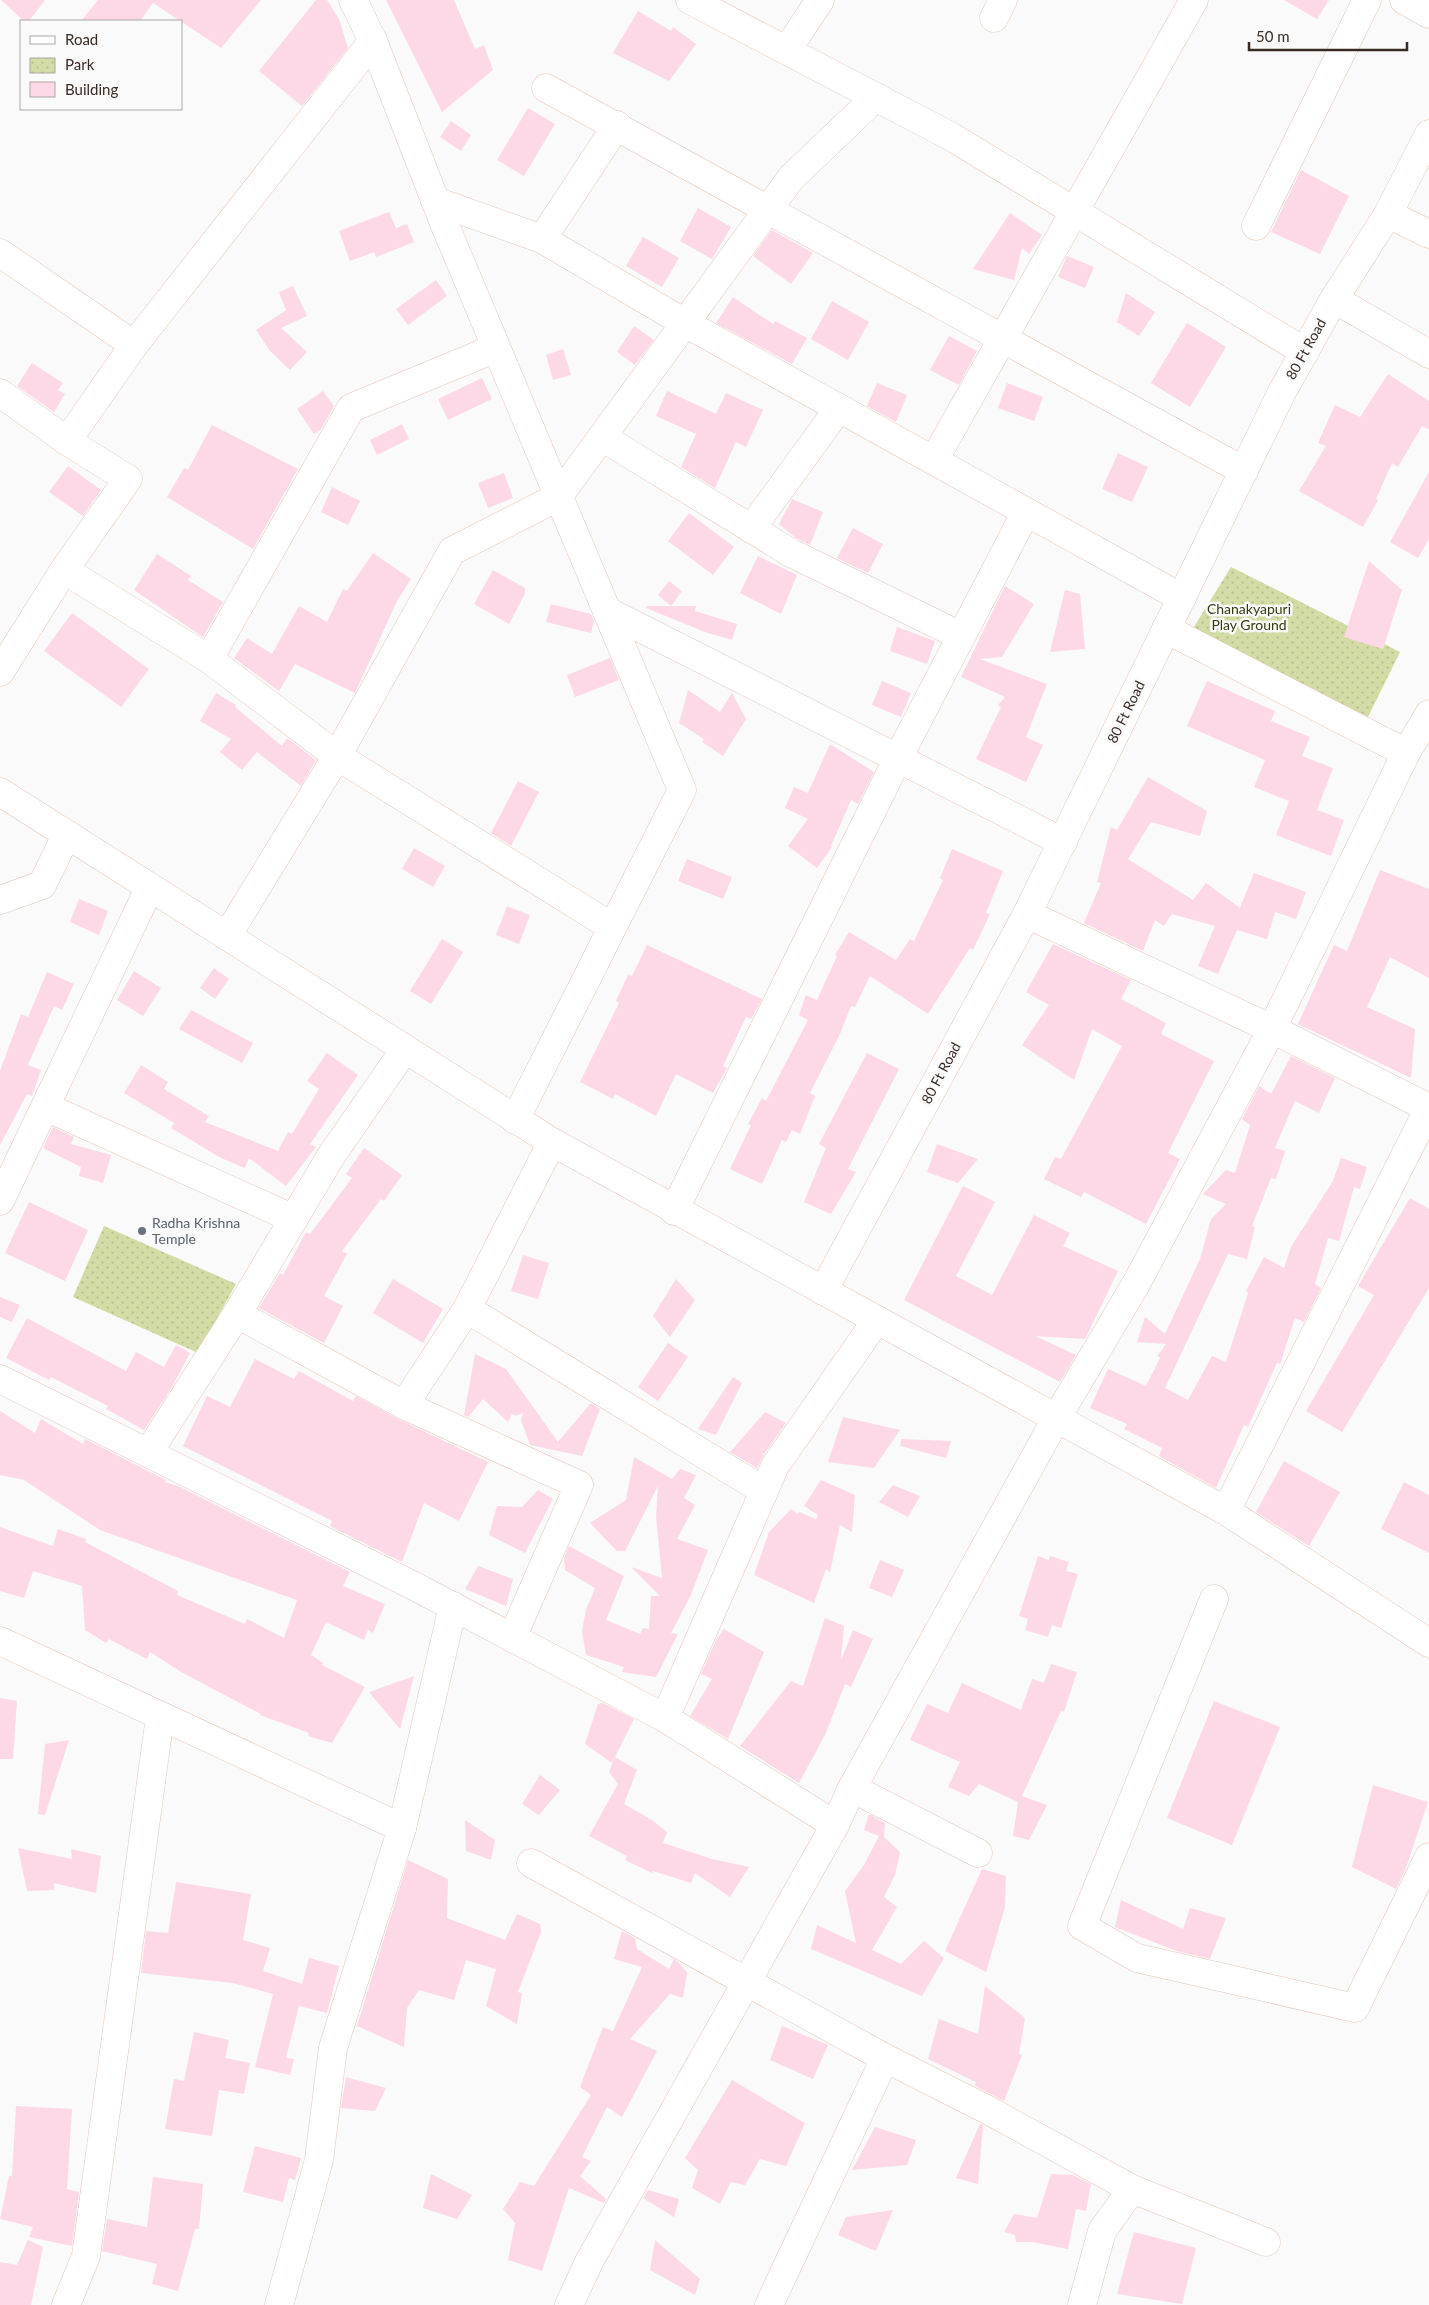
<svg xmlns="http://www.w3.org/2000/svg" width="1429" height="2305" font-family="Lato,sans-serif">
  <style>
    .park { fill: url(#park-dots) }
    .building { fill: #fdd8e6 }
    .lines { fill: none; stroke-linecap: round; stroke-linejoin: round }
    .minor-casing { stroke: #e6c5b4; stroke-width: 29 }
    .minor { stroke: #fff; stroke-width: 28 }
    .worship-dot { fill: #6b7280; stroke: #fafafa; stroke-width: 2 }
    .labels { text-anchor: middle; stroke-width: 5; stroke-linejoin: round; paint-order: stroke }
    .street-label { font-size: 14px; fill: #382b24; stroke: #fafafa }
    .park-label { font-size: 14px; fill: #353a0f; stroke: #fafafa }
    .worship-label { font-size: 14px; fill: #5b616d; stroke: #fafafa; text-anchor: start }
  </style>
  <defs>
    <pattern id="park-dots" width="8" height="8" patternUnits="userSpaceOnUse" patternTransform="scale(1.25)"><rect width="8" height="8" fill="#d3dca5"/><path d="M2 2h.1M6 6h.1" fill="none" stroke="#b6bd8e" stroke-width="1.8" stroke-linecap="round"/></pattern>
  </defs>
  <rect width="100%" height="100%" fill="#fafafa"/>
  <g class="park">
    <path d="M1231,567L1400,652L1368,717L1192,630Z"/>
    <path d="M104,1226L236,1284L198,1353L73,1297Z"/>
  </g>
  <g class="building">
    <path d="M1,0H45L29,21H24Z"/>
    <path d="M98,0H261L221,48L153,3L140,21H81Z"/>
    <path d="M316,0H327L339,19L348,48L302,106L259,71Z"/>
    <path d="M386,0H454L475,49L484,45L493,70L442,112Z"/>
    <path d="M1284,0H1329L1317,19Z"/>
    <path d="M638,11L671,31L673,27L696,44L669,81L613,53Z"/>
    <path d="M528,108L555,124L524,176L497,160Z"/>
    <path d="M451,121L471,135L461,151L440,137Z"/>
    <path d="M1301,170L1349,196L1320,254L1271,232Z"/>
    <path d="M698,208L731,227L712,259L680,241Z"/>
    <path d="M389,212L396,228L407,224L414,242L376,257L374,252L350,261L339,231Z"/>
    <path d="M1010,213L1042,235L1029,254L1022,248L1014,280L973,269Z"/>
    <path d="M772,230L813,253L791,284L753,256Z"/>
    <path d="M643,237L679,258L662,287L626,266Z"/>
    <path d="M1067,256L1094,267L1085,288L1058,277Z"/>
    <path d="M436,280L447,296L408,325L396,309Z"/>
    <path d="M293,286L307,316L281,328L307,352L290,370L270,351L256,330L286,310L279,292Z"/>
    <path d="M1126,293L1155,312L1139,336L1117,322Z"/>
    <path d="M733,297L773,324L775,321L807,338L792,364L716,323Z"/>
    <path d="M832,301L869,322L848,360L811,339Z"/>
    <path d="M1187,323L1226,347L1190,407L1151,383Z"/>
    <path d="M634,326L654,340L635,365L617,352Z"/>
    <path d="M949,336L977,351L959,385L930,370Z"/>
    <path d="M563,349L571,375L553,380L546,355Z"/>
    <path d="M32,363L63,383L58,390L65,394L54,412L17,386Z"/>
    <path d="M1388,374L1429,401V429L1422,426L1398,467L1392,463L1376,499L1378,500L1363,527L1299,491L1326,446L1318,443L1335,405L1360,417Z"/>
    <path d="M482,378L492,399L448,420L438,399Z"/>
    <path d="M877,383L907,395L896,422L867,406Z"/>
    <path d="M1007,383L1043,397L1034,421L998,408Z"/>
    <path d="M323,391L334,406L321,429L314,434L297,409Z"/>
    <path d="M667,391L716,414L726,393L763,410L746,447L736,442L715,488L681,467L696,434L656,416Z"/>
    <path d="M402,424L409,439L377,455L370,440Z"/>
    <path d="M212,425L298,469L253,549L167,497L184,468L188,470Z"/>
    <path d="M1118,453L1148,467L1132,502L1102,489Z"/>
    <path d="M68,466L101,490L83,516L49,492Z"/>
    <path d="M1429,472V539L1418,558L1390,542Z"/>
    <path d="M504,473L513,498L488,508L478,483Z"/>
    <path d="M332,487L360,501L348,525L321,512Z"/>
    <path d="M792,499L823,512L810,545L796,538L779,524Z"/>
    <path d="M689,513L734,547L713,575L668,541Z"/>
    <path d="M853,528L883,544L868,573L837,558Z"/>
    <path d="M373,553L411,579L397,601L355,693L295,664L279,691L234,658L247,638L272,654L299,606L327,622L343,589L347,591Z"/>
    <path d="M157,554L191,576L188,580L223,602L203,637L134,590Z"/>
    <path d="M758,556L797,575L781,614L740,593Z"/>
    <path d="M1369,561L1402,590L1383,649L1344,637Z"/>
    <path d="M493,570L525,588V594L509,624L474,604Z"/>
    <path d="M669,581L682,591L671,606L658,595Z"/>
    <path d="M1005,586L1034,604L1002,657L980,659L1047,684L1026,737L1043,745L1026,782L976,759L1001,707L998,705L1005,697L961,677Z"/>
    <path d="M1065,590L1080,594L1085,649L1050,652Z"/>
    <path d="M551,604L591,614L594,621L591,633L546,622Z"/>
    <path d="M646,606H696L695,611L737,624L732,640L705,632L646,608Z"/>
    <path d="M72,613L149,669L121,707L44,651Z"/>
    <path d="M897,627L935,641L927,664L890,651Z"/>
    <path d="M610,658L619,680L575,697L567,675Z"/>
    <path d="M882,681L911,693L901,717L872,705Z"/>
    <path d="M1207,681L1275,711L1271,721L1310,737L1302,756L1333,768L1317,810L1344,820L1331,856L1276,835L1289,801L1254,787L1265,760L1187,726Z"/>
    <path d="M688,690L720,712L732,693L746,719L723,756L702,742L704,739L679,723Z"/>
    <path d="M216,693L236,705L235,707L282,746L287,738L316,760L301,786L257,752L242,770L220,752L231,739L200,721Z"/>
    <path d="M830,744L874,772L858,804L851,800L831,846L832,847L817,868L788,846L808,819L785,808L794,787L808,793Z"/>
    <path d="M1148,777L1207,811L1200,836L1151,822L1128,859L1193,900L1206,883L1240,908L1254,873L1306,892L1296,919L1275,912L1267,939L1237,930L1218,974L1198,966L1215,926L1172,914L1164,926L1155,920L1143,951L1084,923L1101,883L1097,882L1111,827L1117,830Z"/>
    <path d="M518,781L539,792L511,846L491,833Z"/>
    <path d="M414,848L445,866L433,887L402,869Z"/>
    <path d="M952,849L1003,871L986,913L990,914L973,950L970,948L928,1014L870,976L855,1007L851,1006L840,1034L810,1093L815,1096L800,1134L792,1130L786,1142L782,1140L762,1184L730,1169L751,1125L748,1124L762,1098L766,1101L808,1020L799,1015L806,995L817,1000L837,956L835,955L849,932L896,960L910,939L914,941L943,880L940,878Z"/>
    <path d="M687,859L732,877L723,899L678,881Z"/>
    <path d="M1380,870L1429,889V978L1390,957L1367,1007L1415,1029L1411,1078L1298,1024L1334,945L1347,951Z"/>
    <path d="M79,899L108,911L99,935L70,922Z"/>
    <path d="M507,906L530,915L519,944L496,935Z"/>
    <path d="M442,939L463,952L431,1004L410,991Z"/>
    <path d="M1053,944L1131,980L1121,999L1166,1023L1161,1034L1214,1061L1168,1153L1180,1159L1146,1224L1084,1192L1081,1197L1044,1179L1055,1157L1061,1159L1122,1046L1092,1029L1074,1080L1022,1045L1049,1005L1026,992Z"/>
    <path d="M647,945L762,999L751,1019L746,1017L723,1066L727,1068L713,1093L676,1074L656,1116L615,1094L613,1099L580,1082L619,1003L616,1001L628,975L632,976Z"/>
    <path d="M214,968L229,979L215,999L200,988Z"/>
    <path d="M134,971L161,988L143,1016L117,1000Z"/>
    <path d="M47,972L74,984L62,1010L54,1006L28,1065L41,1070L32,1096L27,1094L0,1145V1071L21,1014L28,1017Z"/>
    <path d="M191,1010L253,1043L242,1063L179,1029Z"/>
    <path d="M327,1053L358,1075L310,1144L316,1147L286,1186L249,1158L245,1168L221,1158L171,1128L174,1123L124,1093L141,1065L168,1082L164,1089L209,1116L205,1122L278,1151L288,1132L292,1134L319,1089L307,1081Z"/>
    <path d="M867,1053L899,1069L848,1169L856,1172L831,1214L804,1202L826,1148L819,1144Z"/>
    <path d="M1291,1056L1335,1078L1319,1113L1295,1101L1275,1148L1285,1151L1276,1179L1271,1178L1252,1226L1255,1227L1247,1259L1228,1254L1165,1388L1188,1400L1212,1356L1226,1362L1248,1293L1246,1291L1264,1257L1284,1268L1291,1247L1333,1181L1341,1158L1367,1167L1360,1189L1354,1187L1339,1241L1328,1238L1315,1284L1321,1288L1304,1322L1295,1318L1280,1364L1277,1363L1248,1427L1244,1425L1216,1488L1159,1456L1162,1448L1124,1429L1127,1424L1090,1408L1108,1369L1146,1386L1160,1358L1157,1356L1166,1344L1137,1342L1145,1317L1165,1334L1200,1259L1211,1219L1226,1204L1203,1194L1226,1170L1235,1173L1250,1125L1242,1119L1259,1086L1271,1094Z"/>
    <path d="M53,1127L74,1137L71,1144L111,1155L103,1183L79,1176L81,1167L43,1148Z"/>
    <path d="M937,1144L978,1159L958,1183L927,1172Z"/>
    <path d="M364,1148L402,1175L384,1201L381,1199L342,1251L347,1254L324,1296L343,1306L324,1343L259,1308L280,1273L283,1275L306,1232L310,1234L352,1178L346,1174Z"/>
    <path d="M963,1186L995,1202L956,1276L992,1295L1034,1215L1070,1233L1063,1246L1118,1271L1085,1339L1035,1336L1076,1355L1060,1382L904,1300Z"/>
    <path d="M1410,1198L1429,1209V1288L1342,1432L1306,1411L1374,1295L1358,1286Z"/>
    <path d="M29,1202L88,1230L65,1281L5,1253Z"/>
    <path d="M523,1255L549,1263L538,1299L511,1291Z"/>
    <path d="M393,1279L443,1309L423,1343L373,1313Z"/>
    <path d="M676,1279L695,1300L670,1337L653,1316Z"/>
    <path d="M0,1297L20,1305L12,1322L0,1317Z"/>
    <path d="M27,1318L126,1371L136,1352L164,1367L176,1345L190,1353L172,1387L144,1430L106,1409L108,1406L51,1377L49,1380L6,1358Z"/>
    <path d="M668,1343L688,1357L658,1401L638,1387Z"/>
    <path d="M475,1354L506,1369L558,1442L591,1403L600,1409L582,1456L530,1445L521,1420L523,1413L516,1416L512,1414L508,1422L483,1399L468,1417L464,1415Z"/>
    <path d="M255,1359L294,1379L299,1371L353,1401L356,1396L398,1419L488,1462L459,1521L424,1503L402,1562L330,1526L332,1521L183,1446L207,1396L230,1407Z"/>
    <path d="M733,1377L742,1383L716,1435L698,1429Z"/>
    <path d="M0,1411L35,1433L41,1419L83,1444L85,1439L166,1480L165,1482L180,1487L350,1572L343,1586L385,1604L373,1633L368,1630L364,1640L326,1622L311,1655L323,1663L322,1665L365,1687L332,1743L308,1736L309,1733L260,1715L261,1714L181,1672L150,1652L147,1659L109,1639L106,1643L85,1630L82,1586L33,1571L24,1598L0,1591V1527L53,1546L58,1529L86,1539L85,1542L178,1591L177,1595L245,1624L247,1619L284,1638L297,1600L100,1530L24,1480L0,1475Z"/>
    <path d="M765,1412L786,1423L764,1454H761L764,1455L757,1468L730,1452Z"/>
    <path d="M843,1417L900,1430L874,1468L828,1462Z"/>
    <path d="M901,1439L951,1441L946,1458L900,1446Z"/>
    <path d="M634,1457L672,1479L680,1469L696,1475L684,1498L695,1505L677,1539L708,1550L690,1597L671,1633L678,1634L656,1677L622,1672L624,1667L586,1655L582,1631L586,1610L595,1588L565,1570L564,1558L569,1546L624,1576L606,1620L640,1634L643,1628L649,1629L651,1596H660L631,1567L662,1578L656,1517L658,1486L625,1551H617L590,1523L626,1500Z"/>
    <path d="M1284,1461L1340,1492L1309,1546L1256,1512Z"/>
    <path d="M821,1480L855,1495L852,1532L840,1525L830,1572L826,1569L814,1603L754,1575L769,1532L791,1509L798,1514L799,1512L816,1519L818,1515L804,1506Z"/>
    <path d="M1404,1482L1429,1495V1553L1381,1529Z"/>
    <path d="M893,1485L920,1496L908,1517L879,1502Z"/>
    <path d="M538,1490L553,1499L525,1553L489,1535L497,1506L522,1507Z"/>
    <path d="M1038,1556L1049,1560L1050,1556L1069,1562L1066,1571L1078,1574L1061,1628L1052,1625L1048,1637L1025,1630L1028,1619L1019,1616Z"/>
    <path d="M880,1560L904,1570L892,1597L869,1588Z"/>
    <path d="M478,1566L513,1579L506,1606L465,1589Z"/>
    <path d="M825,1618L844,1626L841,1660L853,1630L873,1639L851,1687L845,1684L825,1735L799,1783L740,1746L791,1681L803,1686Z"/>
    <path d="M724,1629L764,1652L728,1739L690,1716L712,1679L701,1674L716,1640Z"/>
    <path d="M1051,1664L1077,1672L1064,1712L1061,1711L1022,1796L1047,1805L1029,1840L1013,1836L1018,1802L979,1784L969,1796L948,1787L960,1762L910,1740L927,1704L948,1713L962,1683L1021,1710L1032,1679L1044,1683Z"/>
    <path d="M414,1676L400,1729L369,1692Z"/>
    <path d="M0,1698L17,1701L13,1759H0Z"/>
    <path d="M1214,1701L1280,1727L1232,1845L1167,1818Z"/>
    <path d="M603,1703L634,1719L612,1763L585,1744L598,1704Z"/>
    <path d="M69,1740L45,1815L38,1814L45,1744Z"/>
    <path d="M615,1757L637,1770L624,1804L652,1820L667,1832L663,1843L712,1859L749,1867L730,1897L695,1873L691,1883L653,1871L652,1873L625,1860L627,1856L589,1836L618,1784L609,1772Z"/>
    <path d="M540,1775L560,1790L539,1815L522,1804Z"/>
    <path d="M1373,1785L1428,1802L1406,1868L1396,1889L1352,1867Z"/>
    <path d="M869,1814L885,1823L884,1837L900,1852L895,1875L884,1897L897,1907L872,1950L901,1964L924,1941L944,1958L922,1996L811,1949L817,1925L856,1943L845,1891L864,1865L879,1836L864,1830Z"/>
    <path d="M465,1820L495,1840L491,1860L466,1851Z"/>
    <path d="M18,1848L72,1859L71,1849L101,1856L96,1893L54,1883V1890L27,1891Z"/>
    <path d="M408,1860L448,1879L447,1918L505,1940L517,1914L540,1924L541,1932L518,1992L522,1993L517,2024L486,2006L496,1969L466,1960L454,2000L419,1990L407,2008L404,2047L357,2026Z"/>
    <path d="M982,1869L1006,1876L1005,1907L986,1972L945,1951Z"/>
    <path d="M176,1882L251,1894L243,1940L270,1948L263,1971L302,1984L309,1958L339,1966L327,2013L299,2006L286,2058L294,2059L290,2075L255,2067L273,1994L233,1983L141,1973L146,1931L168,1933Z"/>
    <path d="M1121,1900L1183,1929L1190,1908L1226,1918L1210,1959L1177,1951L1115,1927Z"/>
    <path d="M622,1931L635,1938L637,1949L669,1969L674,1959L678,1962L687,1973L683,1998L670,1994L630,2039L657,2051L622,2117L607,2107L582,2157L591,2161L580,2176L606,2199L604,2203L569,2188L542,2271L508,2260L515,2223L503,2209L520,2182L534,2186L591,2095L580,2087L603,2027L613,2031L642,1967L614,1959Z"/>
    <path d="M985,1986L1025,2018L1019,2054L1022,2055L1004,2101L975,2086L976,2082L928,2059L939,2019L978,2034Z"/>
    <path d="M782,2026L828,2045L813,2079L770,2060Z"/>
    <path d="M194,2032L229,2040L225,2058L250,2063L244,2094L219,2090L212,2136L165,2129L174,2079L184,2081Z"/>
    <path d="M346,2077L386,2088L375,2111L341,2108Z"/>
    <path d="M732,2080L805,2123L786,2166L760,2159L745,2185L731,2182L720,2204L692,2188L698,2170L685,2158Z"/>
    <path d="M16,2106L72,2109L67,2189L79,2192L72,2246L29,2237L33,2227L0,2219L9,2176H12Z"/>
    <path d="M980,2124L983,2125L978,2184L956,2178Z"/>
    <path d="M875,2127L916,2140L907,2165L852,2170Z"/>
    <path d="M255,2146L301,2158L295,2180L289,2178L283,2202L243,2192Z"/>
    <path d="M431,2174L472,2195L457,2219L423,2208Z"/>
    <path d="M1051,2174L1073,2175L1091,2184L1086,2211L1076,2209L1068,2249L1032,2242H1016L1015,2235L1004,2232L1014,2214L1037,2218Z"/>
    <path d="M153,2177L203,2184L199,2229H195L178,2291L152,2284L157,2264L102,2251L107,2219L147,2227Z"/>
    <path d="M648,2190L679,2199L674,2217L643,2198Z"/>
    <path d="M893,2210L876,2251L838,2235L846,2217Z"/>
    <path d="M1134,2232L1196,2248L1182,2304L1117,2294Z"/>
    <path d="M28,2240L43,2247L31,2305H0V2262L17,2265Z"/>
    <path d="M655,2240L700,2279L695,2295L650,2270Z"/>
  </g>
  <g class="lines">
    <g class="minor-casing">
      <g id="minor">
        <path d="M353,0L373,41L444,223L682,790L515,1120"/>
        <path d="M690,0L952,137L1305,352"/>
        <path d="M1404,0L1429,14"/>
        <path d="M994,18L1003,0"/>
        <path d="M787,50L820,0"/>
        <path d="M546,88L1244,471"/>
        <path d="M435,201L542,239L685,323L1182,598"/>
        <path d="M1388,214L1429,234"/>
        <path d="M1256,226L1367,0"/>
        <path d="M542,239L617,125"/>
        <path d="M0,253L134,345"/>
        <path d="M1334,299L1429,354"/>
        <path d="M0,393L67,441L128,479L64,570"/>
        <path d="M602,437L791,553L961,636"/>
        <path d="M67,441L134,345L373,41"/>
        <path d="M934,460L1194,0"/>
        <path d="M751,529L839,408"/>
        <path d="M607,611L1063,842"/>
        <path d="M1166,629L1406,753"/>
        <path d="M209,659L351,408L496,348"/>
        <path d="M0,672L64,570L209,659L337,756L452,551L558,497L791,178L876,97"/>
        <path d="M0,792L552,1142L1226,1511L1429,1108"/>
        <path d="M0,900L42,885L67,834"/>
        <path d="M1027,914L1272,1029L1429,1108"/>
        <path d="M227,936L337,756L612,927"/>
        <path d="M46,1107L294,1219"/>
        <path d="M0,1201L150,887"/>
        <path d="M674,1211L898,758L1026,512"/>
        <path d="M823,1291L1027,914L1282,392L1334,299L1388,214L1429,134"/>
        <path d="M467,1309L764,1491"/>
        <path d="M237,1314L404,1405L579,1485L512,1638"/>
        <path d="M0,1379L414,1586L665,1718"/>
        <path d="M404,1405L467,1309L552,1142"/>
        <path d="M148,1453L237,1314L331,1156L405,1049"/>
        <path d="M1226,1511L1429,1643"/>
        <path d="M1214,1599L1082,1926L1137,1958L1355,2008L1429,1857"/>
        <path d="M0,1641L402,1828"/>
        <path d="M852,1788L978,1853"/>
        <path d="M835,1825L665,1718L775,1466L876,1321"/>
        <path d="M531,1863L885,2058L986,2109L1132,2189L1266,2242"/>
        <path d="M66,2305L86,2256L160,1717"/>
        <path d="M279,2305L319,2160L333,2048L402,1828L453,1606"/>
        <path d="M569,2305L590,2260L835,1825L852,1788L1056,1419L1136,1284L1272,1029L1406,753L1429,714"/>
        <path d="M769,2305L885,2058"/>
        <path d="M1082,2305L1102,2231L1132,2189"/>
      </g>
    </g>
    <use href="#minor" class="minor"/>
  </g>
  <circle class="worship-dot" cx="142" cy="1231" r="5"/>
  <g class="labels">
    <g class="street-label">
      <text transform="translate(1306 349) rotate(-61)" y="5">80 Ft Road</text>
      <text transform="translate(1126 712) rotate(-64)" y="5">80 Ft Road</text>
      <text transform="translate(941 1073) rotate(-62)" y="5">80 Ft Road</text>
    </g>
    <g class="park-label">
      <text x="1249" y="614">Chanakyapuri<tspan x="1249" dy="16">Play Ground</tspan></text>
    </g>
    <g class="worship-label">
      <text x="152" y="1228">Radha Krishna<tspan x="152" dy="16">Temple</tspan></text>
    </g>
  </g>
  <rect x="20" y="20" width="162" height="90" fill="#fafafa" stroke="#aca7a4"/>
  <rect x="30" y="36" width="25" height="8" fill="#ffffff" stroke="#aca7a4"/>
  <text x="65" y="45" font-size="15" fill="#382b24">Road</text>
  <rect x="30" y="58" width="25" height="15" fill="url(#park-dots)" stroke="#aca7a4"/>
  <text x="65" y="70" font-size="15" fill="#382b24">Park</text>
  <rect x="30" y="82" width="25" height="15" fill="#fdd8e6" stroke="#aca7a4"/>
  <text x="65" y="95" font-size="15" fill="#382b24">Building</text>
  <path d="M1249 42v8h158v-8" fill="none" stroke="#382b24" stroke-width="2.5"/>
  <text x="1256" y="42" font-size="15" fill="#382b24" stroke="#fafafa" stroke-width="4" paint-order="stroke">50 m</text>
</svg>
